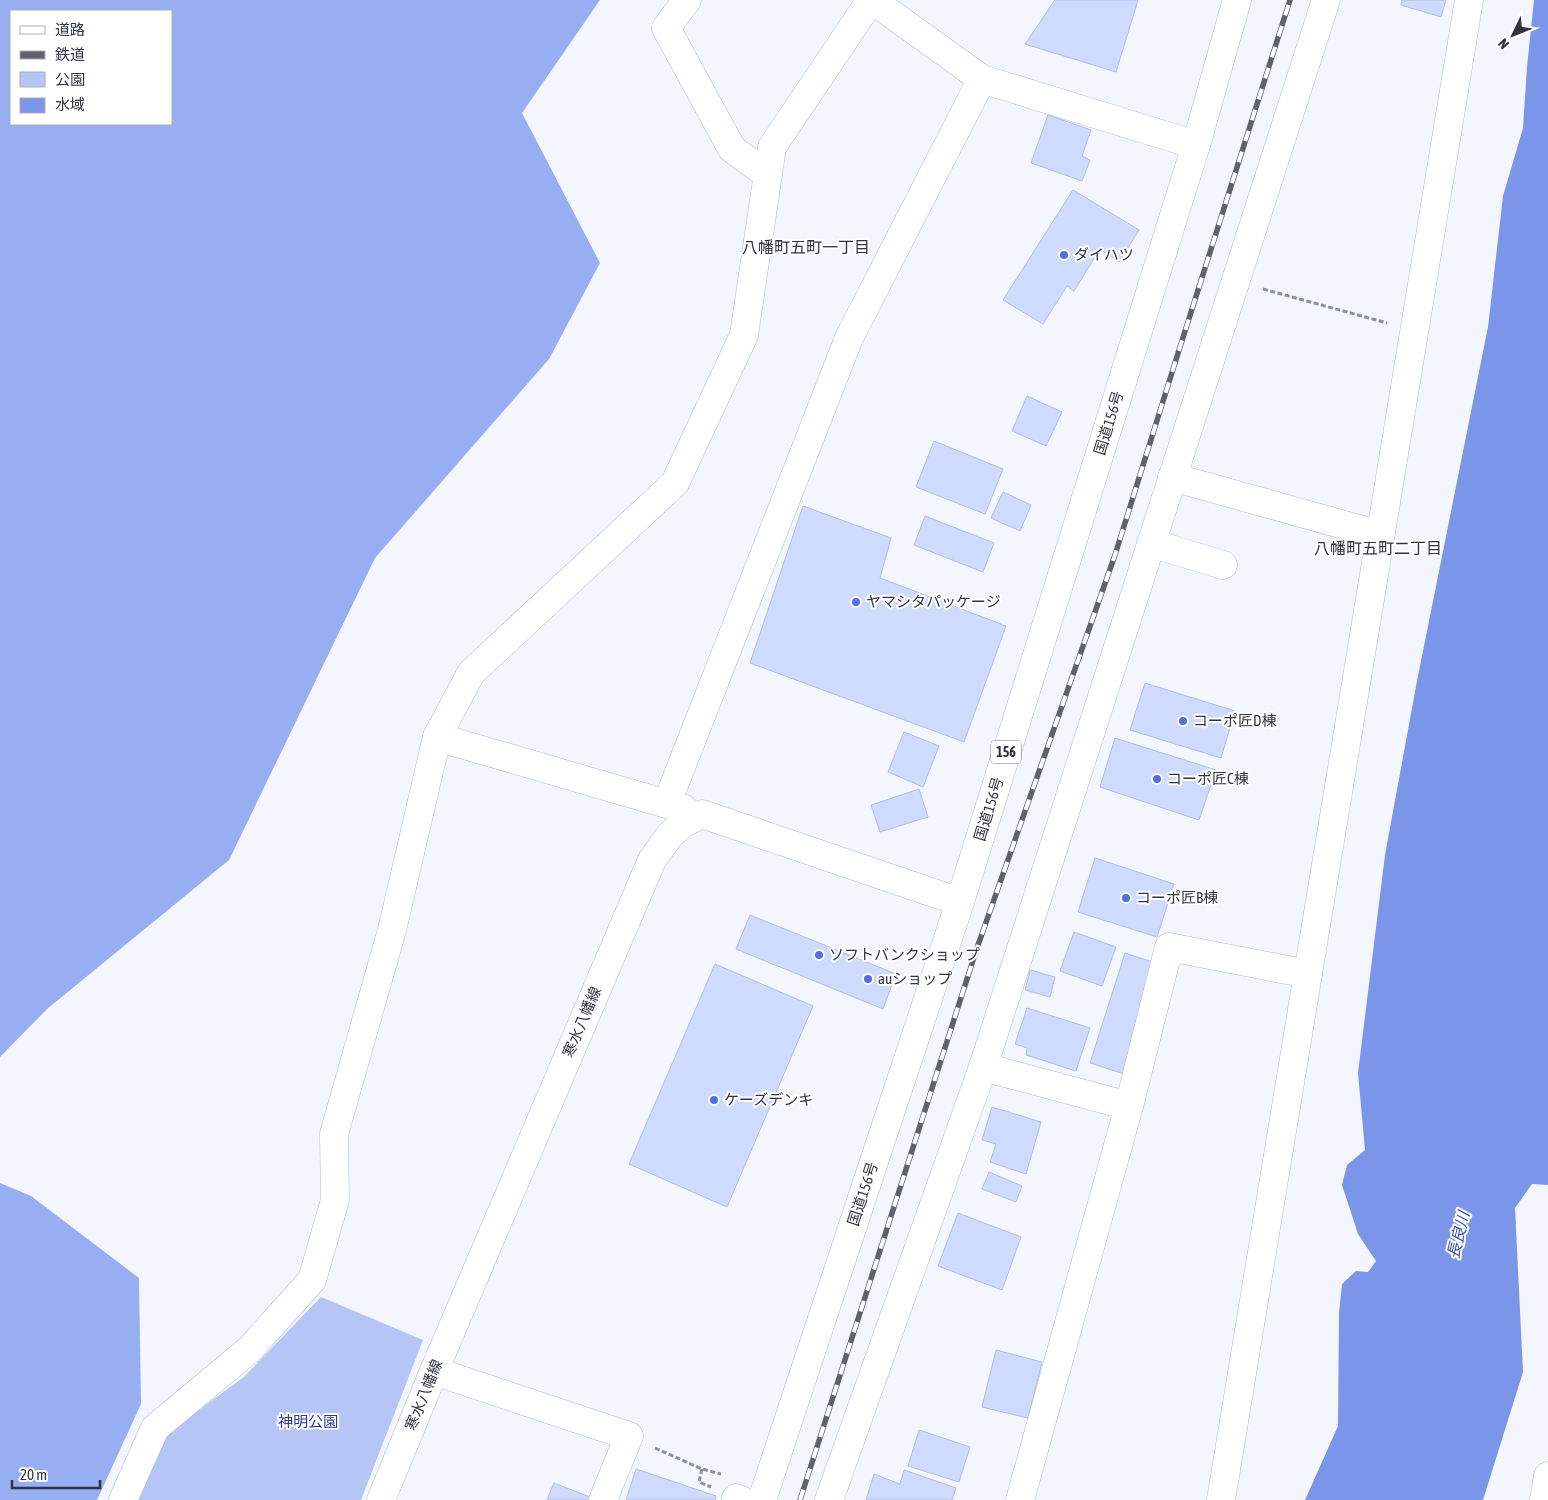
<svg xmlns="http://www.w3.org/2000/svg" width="1548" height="1500" font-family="'Asap Condensed','Noto Sans JP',sans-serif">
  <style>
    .green { fill: #b4c5f6 }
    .forest { fill: #97aef2; fill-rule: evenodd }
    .water { fill: #7b95e9 }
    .building { fill: #cfdbfe; stroke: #b2bee0 }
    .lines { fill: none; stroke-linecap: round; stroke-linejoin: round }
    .minor-casing { stroke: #adb9da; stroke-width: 29 }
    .major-casing { stroke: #adb9da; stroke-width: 29 }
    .highway-casing { stroke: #adb9da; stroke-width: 29 }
    .path { stroke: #8c909a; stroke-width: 3; stroke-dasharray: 5 2.5; stroke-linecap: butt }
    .minor { stroke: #fff; stroke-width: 28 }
    .major { stroke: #fff; stroke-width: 28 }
    .highway { stroke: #fff; stroke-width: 28 }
    .rail-casing { stroke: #5d626d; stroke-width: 5.5 }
    .rail { stroke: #fff; stroke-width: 4; stroke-dasharray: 11; stroke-linecap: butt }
    .poi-dot { fill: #526fe4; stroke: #fff; stroke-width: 2 }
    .labels { text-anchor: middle; stroke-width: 4; stroke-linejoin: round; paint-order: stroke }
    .shield { fill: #fff; stroke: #6d717a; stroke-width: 1 }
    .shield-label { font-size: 14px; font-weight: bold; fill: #2f3441 }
    .poi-label { font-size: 15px; fill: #2f3441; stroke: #fff; text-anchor: start }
    .street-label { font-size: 15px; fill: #2f3441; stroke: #fff }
    .park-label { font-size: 15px; fill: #283999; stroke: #fff }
    .neighbourhood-label { font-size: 16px; fill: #2f3441; stroke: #fff }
    .water-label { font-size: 16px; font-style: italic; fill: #354aab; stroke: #fff }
  </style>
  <rect width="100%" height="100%" fill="#f3f6fd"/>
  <path class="green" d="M321,1297L423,1340L361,1500H138L165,1435L244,1377Z"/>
  <g class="forest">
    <path d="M0,0H600L522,113L600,263L549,359L375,558L229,860L47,1009L0,1057ZM171,11V124H11V11Z"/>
    <path d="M0,1183L31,1196L139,1278L141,1404L97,1500H0Z"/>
  </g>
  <path class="water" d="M1534,0H1548V1185L1532,1184L1515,1208L1523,1372L1483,1500H1305L1338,1426L1339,1313L1342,1284L1356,1271L1368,1272L1376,1261L1358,1234L1342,1185L1347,1165L1365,1150L1358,1073L1385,855L1417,681L1488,327L1503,196L1523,128L1527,67Z"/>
  <g class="building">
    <path d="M1055,0H1138L1116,72L1025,44Z"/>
    <path d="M1402,0H1446L1441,17L1401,5Z"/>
    <path d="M1048,115L1091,130L1082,156L1090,160L1082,181L1031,163Z"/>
    <path d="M1073,190L1139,230L1119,262L1100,249L1074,291L1067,286L1043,324L1003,300Z"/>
    <path d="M1027,396L1062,412L1046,446L1012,431Z"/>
    <path d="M934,441L1003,469L985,514L916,487Z"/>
    <path d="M1003,492L1031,505L1020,531L991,518Z"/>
    <path d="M803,506L891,538L880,578L1006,626L964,742L750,663Z"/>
    <path d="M925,516L994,543L983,572L914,545Z"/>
    <path d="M1145,683L1235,711L1221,758L1130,730Z"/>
    <path d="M904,732L939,746L923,787L888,772Z"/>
    <path d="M1115,738L1216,770L1199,820L1100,787Z"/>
    <path d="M919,789L928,817L880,832L871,805Z"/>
    <path d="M1095,858L1174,884L1157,937L1078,912Z"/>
    <path d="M750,915L896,974L883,1009L736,949Z"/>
    <path d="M1074,932L1116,947L1102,986L1060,971Z"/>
    <path d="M1125,953L1159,964L1124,1074L1090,1063Z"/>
    <path d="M715,964L813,1006L727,1207L629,1164Z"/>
    <path d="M1030,970L1055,977L1050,997L1025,990Z"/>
    <path d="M1027,1008L1090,1028L1076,1071L1026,1055L1027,1048L1015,1044Z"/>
    <path d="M992,1107L1041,1122L1026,1174L990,1162L996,1144L982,1140Z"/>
    <path d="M989,1172L1022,1186L1016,1202L982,1189Z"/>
    <path d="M958,1213L1021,1237L1002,1290L938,1266Z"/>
    <path d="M996,1350L1042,1362L1028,1418L982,1407Z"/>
    <path d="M919,1430L970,1447L959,1482L908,1466Z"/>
    <path d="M636,1469L716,1496L715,1500H626Z"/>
    <path d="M904,1470L956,1488L952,1500H866L874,1474L900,1484Z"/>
    <path d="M554,1483L590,1497L589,1500H547Z"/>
  </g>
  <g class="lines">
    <g class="minor-casing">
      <g id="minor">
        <path d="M687,0L666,28L732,149L768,175"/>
        <path d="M872,0L982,79L1196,145"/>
        <path d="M1172,477L1380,535"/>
        <path d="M1151,543L1223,565"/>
        <path d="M437,737L684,809"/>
        <path d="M667,803L849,338L982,79"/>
        <path d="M983,1067L1129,1106"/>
        <path d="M434,1371L629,1436L603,1500"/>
        <path d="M736,1498L741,1500"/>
        <path d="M123,1500L155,1428L250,1349L312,1280L335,1200L334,1134L392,930L437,737L471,673L675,483L744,335L772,147L871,0"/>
        <path d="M829,1500L983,1067L1326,0"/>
        <path d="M1020,1500L1129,1106L1169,947L1308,974"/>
        <path d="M1221,1500L1469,0"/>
      </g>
    </g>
    <g class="major-casing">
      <g id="major">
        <path d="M381,1500L434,1371L652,860L670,835L684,823L702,814L960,902"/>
        <path d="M1544,1500L1548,1476"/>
      </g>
    </g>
    <g class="highway-casing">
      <path id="highway" d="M762,1500L960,902L1196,145L1237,0"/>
    </g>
    <g class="path">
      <path d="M1263,289L1387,323"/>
      <path d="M655,1448L702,1469L721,1474"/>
      <path d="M702,1469L699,1482L711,1487"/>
    </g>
    <use href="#minor" class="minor"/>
    <use href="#major" class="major"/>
    <use href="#highway" class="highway"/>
    <g class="rail-casing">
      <path id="rail" d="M800,1500L976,951L1115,555L1174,366L1290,0"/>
    </g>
    <use href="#rail" class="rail"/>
  </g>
  <g class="poi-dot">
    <circle cx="1064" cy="255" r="5"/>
    <circle cx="856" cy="602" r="5"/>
    <circle cx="1183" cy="721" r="5"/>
    <circle cx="1157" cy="779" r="5"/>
    <circle cx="1126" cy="898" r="5"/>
    <circle cx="819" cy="955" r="5"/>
    <circle cx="868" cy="979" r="5"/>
    <circle cx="714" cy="1100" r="5"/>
  </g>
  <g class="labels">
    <rect class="shield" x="991" y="740.5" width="30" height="23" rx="4"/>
    <g class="shield-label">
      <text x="1006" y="757">156</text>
    </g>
    <g class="poi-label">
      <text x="1074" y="260">ダイハツ</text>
      <text x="866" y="607">ヤマシタパッケージ</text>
      <text x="1193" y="726">コーポ匠D棟</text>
      <text x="1167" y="784">コーポ匠C棟</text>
      <text x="1136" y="903">コーポ匠B棟</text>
      <text x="829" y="960">ソフトバンクショップ</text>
      <text x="878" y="984">auショップ</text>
      <text x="724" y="1105">ケーズデンキ</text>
    </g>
    <g class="street-label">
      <text transform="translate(1109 423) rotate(-73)" y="5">国道156号</text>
      <text transform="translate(989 809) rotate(-73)" y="5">国道156号</text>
      <text transform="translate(582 1022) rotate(-67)" y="5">寒水八幡線</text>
      <text transform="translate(863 1194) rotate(-72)" y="5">国道156号</text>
      <text transform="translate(424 1395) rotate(-68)" y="5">寒水八幡線</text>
    </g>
    <g class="park-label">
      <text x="308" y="1427">神明公園</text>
    </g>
    <g class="neighbourhood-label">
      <text x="806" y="253">八幡町五町一丁目</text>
      <text x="1378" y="554">八幡町五町二丁目</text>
    </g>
    <g class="water-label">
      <text transform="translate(1458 1235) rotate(-76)" y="6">長良川</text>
    </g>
  </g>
  <rect x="10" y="10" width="162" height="115" fill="#ffffff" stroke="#acaeb3"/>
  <rect x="20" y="26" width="25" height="8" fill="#ffffff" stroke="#acaeb3"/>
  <text x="55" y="35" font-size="15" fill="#2f3441">道路</text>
  <rect x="20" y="51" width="25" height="8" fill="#5d626d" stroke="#acaeb3"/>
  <text x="55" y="60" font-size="15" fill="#2f3441">鉄道</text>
  <rect x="20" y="72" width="25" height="15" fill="#b4c5f6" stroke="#acaeb3"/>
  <text x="55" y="85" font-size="15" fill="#2f3441">公園</text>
  <rect x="20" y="98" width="25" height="15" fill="#7b95e9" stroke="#acaeb3"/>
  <text x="55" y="110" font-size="15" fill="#2f3441">水域</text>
  <g transform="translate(1513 35) rotate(227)" stroke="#ffffff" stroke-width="4" paint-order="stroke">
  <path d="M0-4L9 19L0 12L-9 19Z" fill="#2f3441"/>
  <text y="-8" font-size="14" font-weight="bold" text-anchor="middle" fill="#2f3441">N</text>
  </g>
  <path d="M12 1480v8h88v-8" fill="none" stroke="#2f3441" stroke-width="2.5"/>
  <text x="20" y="1480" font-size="15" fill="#2f3441" stroke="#ffffff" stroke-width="4" paint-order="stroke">20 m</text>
</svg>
